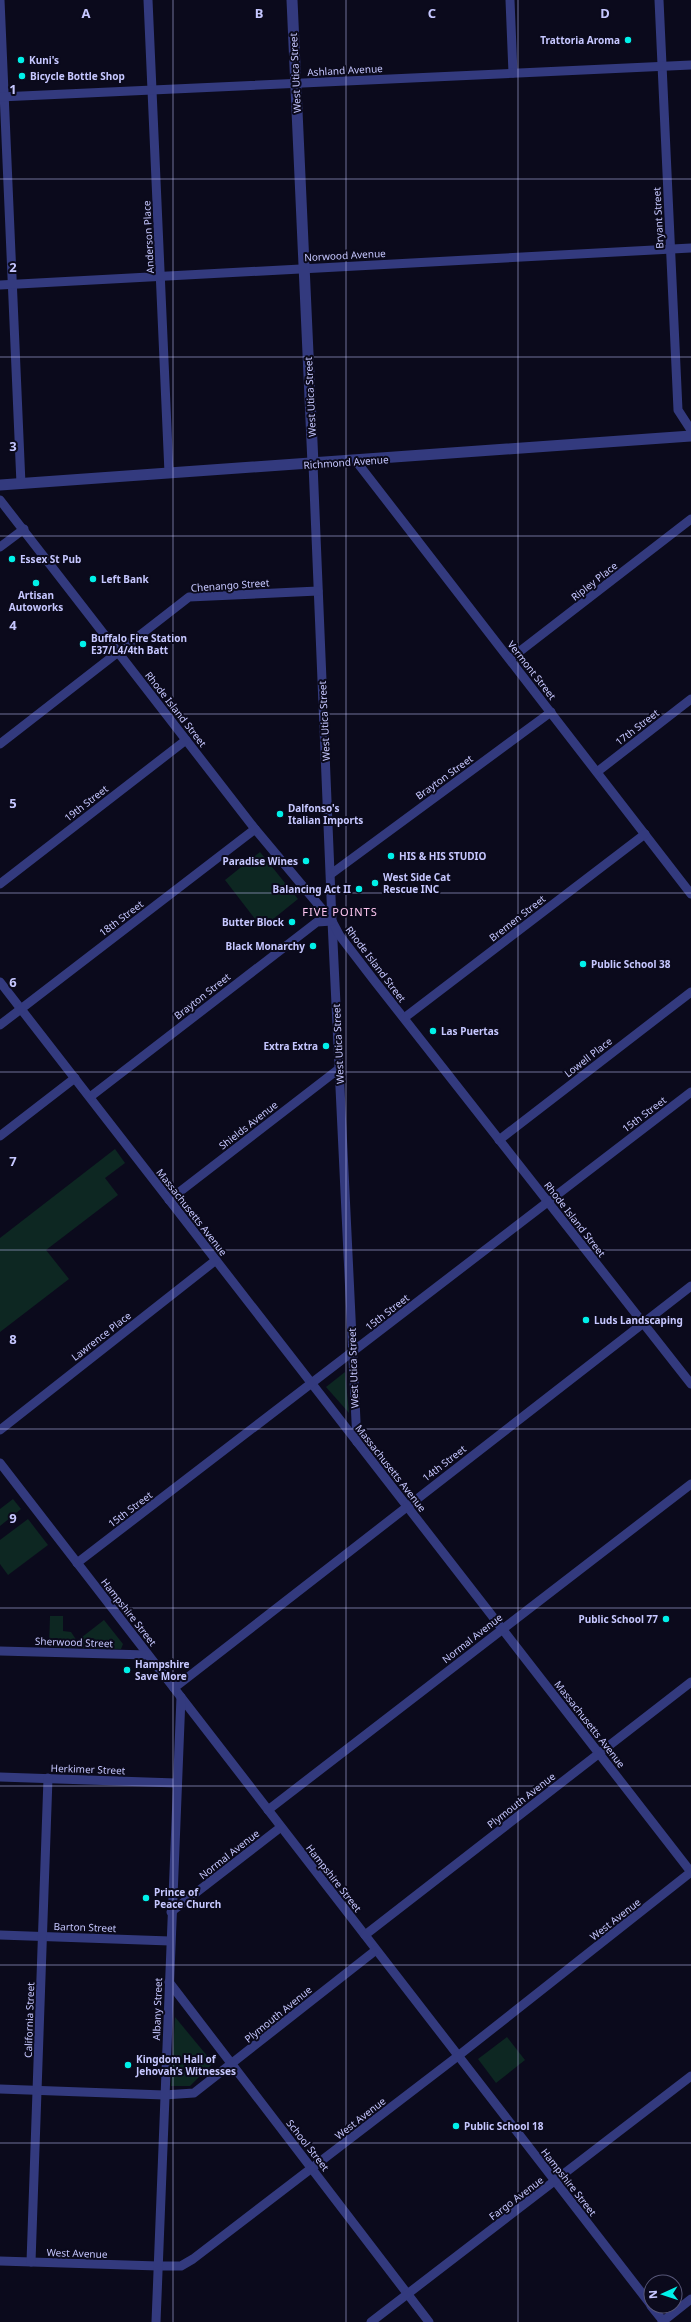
<svg xmlns="http://www.w3.org/2000/svg" width="691" height="2322" font-family="'Noto Sans',sans-serif">
  <style>
    .green { fill: #0d2722 }
    .lines { fill: none; stroke-linecap: round; stroke-linejoin: round }
    .minor { stroke: #333a7e; stroke-width: 9 }
    .tertiary { stroke: #333a7e; stroke-width: 11 }
    .grid { fill: none; stroke: #c6c7ff; stroke-width: 1; stroke-opacity: 0.55 }
    .poi-dot { fill: #00f1e9; stroke: #0b0a1c; stroke-width: 1.5 }
    .labels { text-anchor: middle; stroke-width: 4; stroke-linejoin: round; paint-order: stroke }
    .poi-label { font-size: 10px; font-weight: bold; fill: #c6c7ff; stroke: #0b0a1c; text-anchor: start }
    .street-label { font-size: 10px; fill: #c6c7ff; stroke: #0b0a1c }
    .neighbourhood-label { font-size: 11px; letter-spacing: 1px; fill: #ffc8f2; stroke: #0b0a1c }
    .grid-label { font-size: 13px; text-anchor: middle; font-weight: bold; fill: #c6c7ff; stroke: #0b0a1c; stroke-width: 4; stroke-linejoin: round; paint-order: stroke }
  </style>
  <rect width="100%" height="100%" fill="#0b0a1c"/>
  <g class="green">
    <path d="M260,852L298,899L262,928L225,880Z"/>
    <path d="M115,1149L125,1163L105,1178L118,1195L46,1250L69,1279L0,1332V1238Z"/>
    <path d="M345,1372L349,1413L326,1387Z"/>
    <path d="M13,1499L21,1509L0,1526V1509Z"/>
    <path d="M28,1519L48,1545L8,1575L0,1564V1540Z"/>
    <path d="M50,1616H63V1631L71,1632L77,1641L104,1620L123,1644L121,1649L49,1647Z"/>
    <path d="M175,2017L213,2063L190,2086H171Z"/>
    <path d="M507,2037L525,2060L496,2083L478,2059Z"/>
  </g>
  <g class="lines">
    <g class="minor">
      <path d="M0,0L21,484"/>
      <path d="M148,0L169,473"/>
      <path d="M510,0L513,73"/>
      <path d="M659,0L678,410L691,430"/>
      <path d="M0,97L691,65"/>
      <path d="M0,285L691,248"/>
      <path d="M356,461L691,894"/>
      <path d="M313,464L332,921L357,1442"/>
      <path d="M0,500L255,829L332,921L340,936L373,979L691,1384"/>
      <path d="M0,547L24,529"/>
      <path d="M510,659L691,519"/>
      <path d="M0,744L189,597L318,591"/>
      <path d="M597,772L691,699"/>
      <path d="M331,874L551,712"/>
      <path d="M0,884L186,740"/>
      <path d="M0,982L691,1872"/>
      <path d="M404,1018L645,834"/>
      <path d="M0,1025L255,829"/>
      <path d="M90,1097L317,922L332,921"/>
      <path d="M0,1136L75,1078"/>
      <path d="M499,1140L691,992"/>
      <path d="M169,1200L340,1068"/>
      <path d="M0,1430L216,1260"/>
      <path d="M0,1463L651,2305"/>
      <path d="M77,1563L691,1092"/>
      <path d="M0,1651L148,1655"/>
      <path d="M174,1688L691,1286"/>
      <path d="M0,1777L176,1783"/>
      <path d="M268,1810L691,1484"/>
      <path d="M171,1912L281,1827"/>
      <path d="M0,1935L170,1941"/>
      <path d="M365,1935L691,1682"/>
      <path d="M169,1982L429,2322"/>
      <path d="M0,2089L164,2095L194,2093L376,1950"/>
      <path d="M0,2261L158,2266H181L193,2259L458,2056L691,1872"/>
      <path d="M31,2262L48,1778"/>
      <path d="M651,2306L664,2322"/>
      <path d="M156,2322L181,1697"/>
      <path d="M371,2322L691,2076"/>
      <path d="M662,2322L691,2299"/>
    </g>
    <g class="tertiary">
      <path d="M292,0L313,464"/>
      <path d="M0,485L691,436"/>
    </g>
  </g>
  <path class="grid" d="M173,0V2322M346,0V2322M518,0V2322M0,179H691M0,357H691M0,536H691M0,714H691M0,893H691M0,1072H691M0,1250H691M0,1429H691M0,1608H691M0,1786H691M0,1965H691M0,2143H691"/>
  <g class="poi-dot">
    <circle cx="628" cy="40" r="4"/>
    <circle cx="21" cy="60" r="4"/>
    <circle cx="22" cy="76" r="4"/>
    <circle cx="12" cy="559" r="4"/>
    <circle cx="93" cy="579" r="4"/>
    <circle cx="36" cy="583" r="4"/>
    <circle cx="83" cy="644" r="4"/>
    <circle cx="280" cy="814" r="4"/>
    <circle cx="391" cy="856" r="4"/>
    <circle cx="306" cy="861" r="4"/>
    <circle cx="375" cy="883" r="4"/>
    <circle cx="359" cy="889" r="4"/>
    <circle cx="292" cy="922" r="4"/>
    <circle cx="313" cy="946" r="4"/>
    <circle cx="583" cy="964" r="4"/>
    <circle cx="433" cy="1031" r="4"/>
    <circle cx="326" cy="1046" r="4"/>
    <circle cx="586" cy="1320" r="4"/>
    <circle cx="666" cy="1619" r="4"/>
    <circle cx="127" cy="1670" r="4"/>
    <circle cx="146" cy="1898" r="4"/>
    <circle cx="128" cy="2065" r="4"/>
    <circle cx="456" cy="2126" r="4"/>
  </g>
  <g class="labels">
    <g class="poi-label">
      <text x="620" y="44" text-anchor="end">Trattoria Aroma</text>
      <text x="29" y="64">Kuni's</text>
      <text x="30" y="80">Bicycle Bottle Shop</text>
      <text x="20" y="563">Essex St Pub</text>
      <text x="101" y="583">Left Bank</text>
      <text x="36" y="599" text-anchor="middle">Artisan<tspan x="36" dy="12">Autoworks</tspan></text>
      <text x="91" y="642">Buffalo Fire Station<tspan x="91" dy="12">E37/L4/4th Batt</tspan></text>
      <text x="288" y="812">Dalfonso's<tspan x="288" dy="12">Italian Imports</tspan></text>
      <text x="399" y="860">HIS &amp; HIS STUDIO</text>
      <text x="298" y="865" text-anchor="end">Paradise Wines</text>
      <text x="383" y="881">West Side Cat<tspan x="383" dy="12">Rescue INC</tspan></text>
      <text x="351" y="893" text-anchor="end">Balancing Act II</text>
      <text x="284" y="926" text-anchor="end">Butter Block</text>
      <text x="305" y="950" text-anchor="end">Black Monarchy</text>
      <text x="591" y="968">Public School 38</text>
      <text x="441" y="1035">Las Puertas</text>
      <text x="318" y="1050" text-anchor="end">Extra Extra</text>
      <text x="594" y="1324">Luds Landscaping</text>
      <text x="658" y="1623" text-anchor="end">Public School 77</text>
      <text x="135" y="1668">Hampshire<tspan x="135" dy="12">Save More</tspan></text>
      <text x="154" y="1896">Prince of<tspan x="154" dy="12">Peace Church</tspan></text>
      <text x="136" y="2063">Kingdom Hall of<tspan x="136" dy="12">Jehovah’s Witnesses</tspan></text>
      <text x="464" y="2130">Public School 18</text>
    </g>
    <g class="street-label">
      <text transform="translate(345 70) rotate(-3)" y="4">Ashland Avenue</text>
      <text transform="translate(295 73) rotate(-93)" y="4">West Utica Street</text>
      <text transform="translate(658 218) rotate(-93)" y="4">Bryant Street</text>
      <text transform="translate(148 237) rotate(-93)" y="4">Anderson Place</text>
      <text transform="translate(345 255) rotate(-3)" y="4">Norwood Avenue</text>
      <text transform="translate(310 397) rotate(-93)" y="4">West Utica Street</text>
      <text transform="translate(346 462) rotate(-4)" y="4">Richmond Avenue</text>
      <text transform="translate(594 581) rotate(-38)" y="4">Ripley Place</text>
      <text transform="translate(230 585) rotate(-4)" y="4">Chenango Street</text>
      <text transform="translate(532 670) rotate(52)" y="4">Vermont Street</text>
      <text transform="translate(176 709) rotate(52)" y="4">Rhode Island Street</text>
      <text transform="translate(324 721) rotate(-93)" y="4">West Utica Street</text>
      <text transform="translate(637 727) rotate(-38)" y="4">17th Street</text>
      <text transform="translate(444 777) rotate(-36)" y="4">Brayton Street</text>
      <text transform="translate(86 803) rotate(-38)" y="4">19th Street</text>
      <text transform="translate(121 918) rotate(-37)" y="4">18th Street</text>
      <text transform="translate(517 918) rotate(-38)" y="4">Bremen Street</text>
      <text transform="translate(376 964) rotate(53)" y="4">Rhode Island Street</text>
      <text transform="translate(202 996) rotate(-38)" y="4">Brayton Street</text>
      <text transform="translate(338 1044) rotate(-93)" y="4">West Utica Street</text>
      <text transform="translate(588 1057) rotate(-38)" y="4">Lowell Place</text>
      <text transform="translate(644 1114) rotate(-37)" y="4">15th Street</text>
      <text transform="translate(248 1125) rotate(-38)" y="4">Shields Avenue</text>
      <text transform="translate(192 1212) rotate(52)" y="4">Massachusetts Avenue</text>
      <text transform="translate(575 1219) rotate(52)" y="4">Rhode Island Street</text>
      <text transform="translate(387 1312) rotate(-38)" y="4">15th Street</text>
      <text transform="translate(101 1336) rotate(-38)" y="4">Lawrence Place</text>
      <text transform="translate(353 1368) rotate(-92)" y="4">West Utica Street</text>
      <text transform="translate(444 1463) rotate(-38)" y="4">14th Street</text>
      <text transform="translate(391 1468) rotate(52)" y="4">Massachusetts Avenue</text>
      <text transform="translate(130 1509) rotate(-37)" y="4">15th Street</text>
      <text transform="translate(129 1612) rotate(52)" y="4">Hampshire Street</text>
      <text transform="translate(472 1638) rotate(-38)" y="4">Normal Avenue</text>
      <text transform="translate(74 1642) rotate(2)" y="4">Sherwood Street</text>
      <text transform="translate(590 1724) rotate(52)" y="4">Massachusetts Avenue</text>
      <text transform="translate(88 1769) rotate(2)" y="4">Herkimer Street</text>
      <text transform="translate(521 1800) rotate(-38)" y="4">Plymouth Avenue</text>
      <text transform="translate(229 1854) rotate(-38)" y="4">Normal Avenue</text>
      <text transform="translate(334 1878) rotate(52)" y="4">Hampshire Street</text>
      <text transform="translate(615 1919) rotate(-38)" y="4">West Avenue</text>
      <text transform="translate(85 1927) rotate(2)" y="4">Barton Street</text>
      <text transform="translate(157 2009) rotate(-88)" y="4">Albany Street</text>
      <text transform="translate(278 2014) rotate(-39)" y="4">Plymouth Avenue</text>
      <text transform="translate(29 2020) rotate(-88)" y="4">California Street</text>
      <text transform="translate(360 2118) rotate(-38)" y="4">West Avenue</text>
      <text transform="translate(308 2145) rotate(52)" y="4">School Street</text>
      <text transform="translate(569 2182) rotate(52)" y="4">Hampshire Street</text>
      <text transform="translate(516 2198) rotate(-37)" y="4">Fargo Avenue</text>
      <text transform="translate(77 2253) rotate(2)" y="4">West Avenue</text>
    </g>
    <g class="neighbourhood-label">
      <text x="340" y="916">FIVE POINTS</text>
    </g>
  </g>
  <g class="grid-label">
    <text x="86" y="18">A</text>
    <text x="259" y="18">B</text>
    <text x="432" y="18">C</text>
    <text x="605" y="18">D</text>
    <text x="13" y="94">1</text>
    <text x="13" y="272">2</text>
    <text x="13" y="451">3</text>
    <text x="13" y="630">4</text>
    <text x="13" y="808">5</text>
    <text x="13" y="987">6</text>
    <text x="13" y="1166">7</text>
    <text x="13" y="1344">8</text>
    <text x="13" y="1523">9</text>
  </g>
  <g transform="translate(663 2294) rotate(267)"><circle r="19" fill="#0b0a1c" stroke="#565677"/>
  <path d="M0-3L7 15L0 10L-7 15Z" fill="#00f1e9"/>
  <text y="-6" font-size="11" font-weight="bold" text-anchor="middle" fill="#c6c7ff">N</text>
  </g>
</svg>
